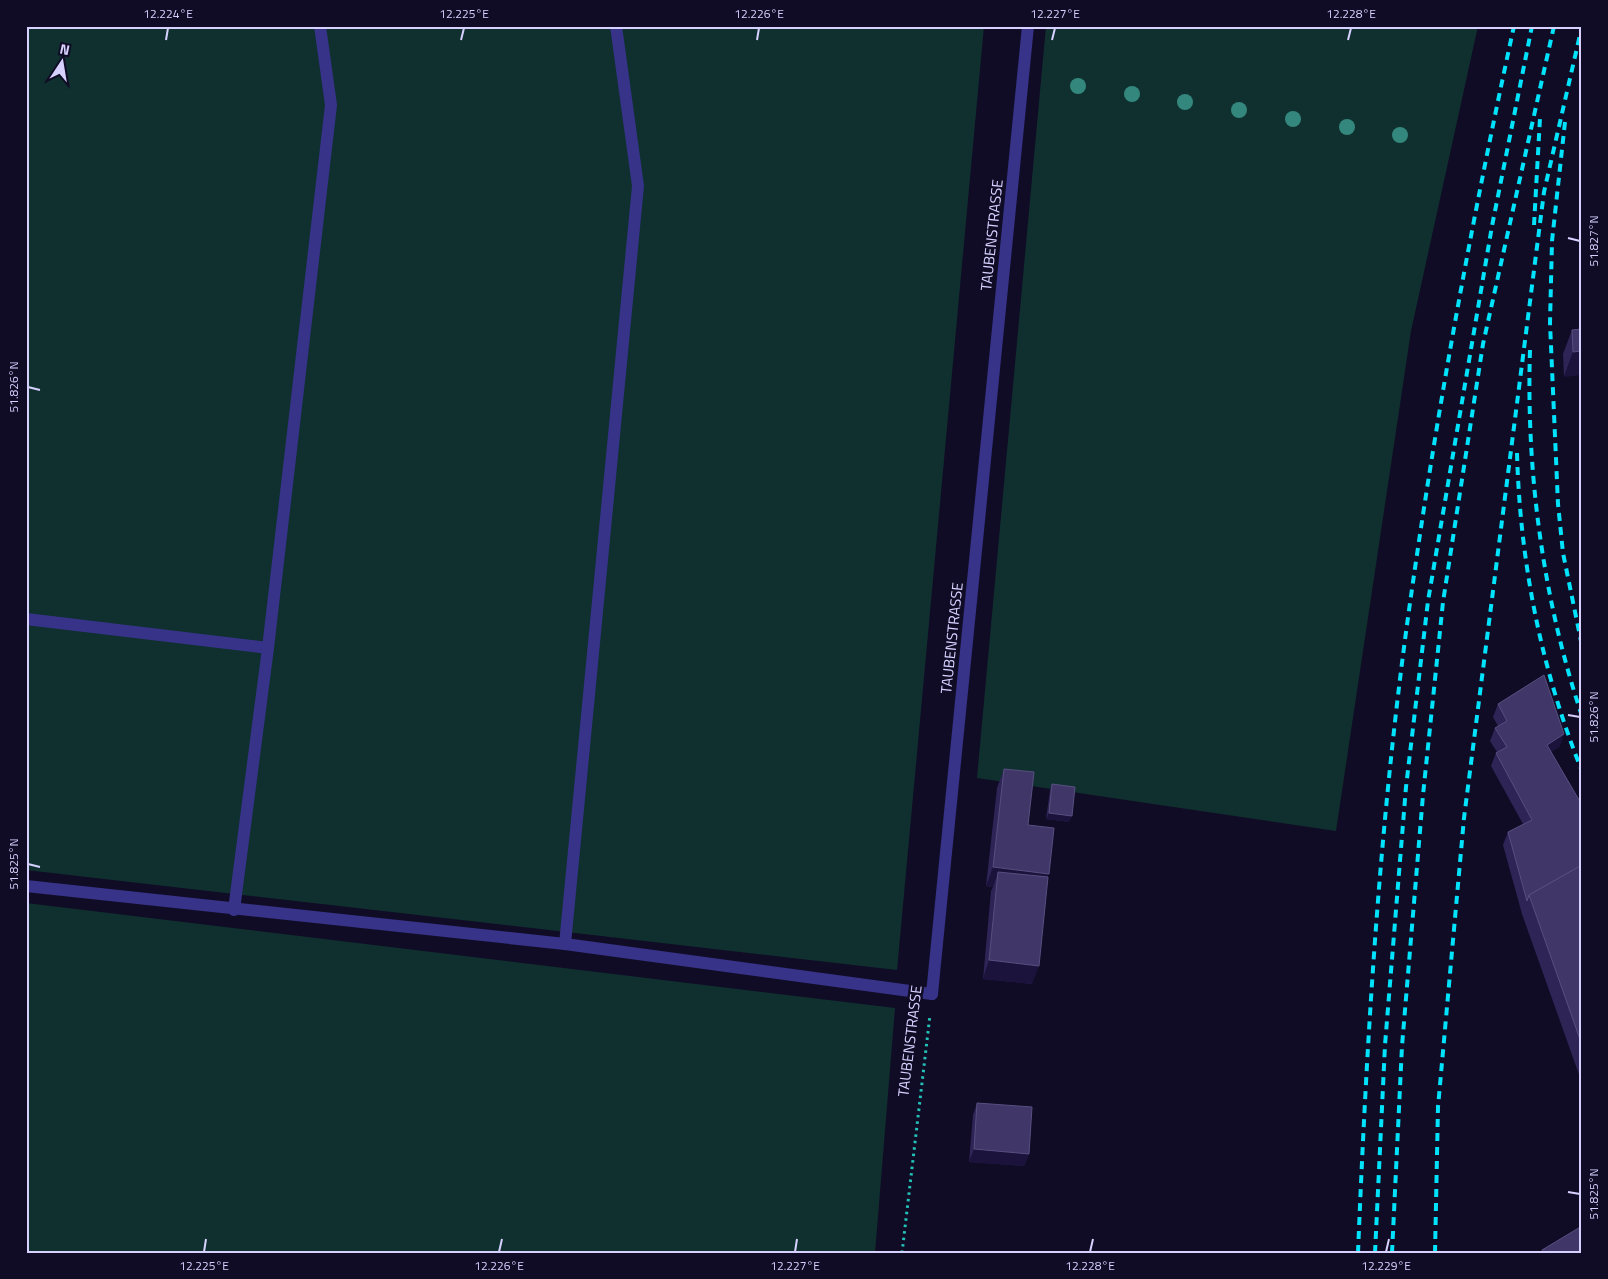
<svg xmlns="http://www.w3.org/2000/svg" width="1608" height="1279" font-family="'Titillium Web',sans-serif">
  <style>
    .green { fill: #0f302f }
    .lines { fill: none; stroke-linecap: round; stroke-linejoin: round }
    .path { stroke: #23c2b8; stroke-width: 3; stroke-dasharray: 2.5 4; stroke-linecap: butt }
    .lane { stroke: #363389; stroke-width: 12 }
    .street { stroke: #363389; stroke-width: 12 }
    .rail { stroke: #00e3fc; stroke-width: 4; stroke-dasharray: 8 6; stroke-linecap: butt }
    .tree { fill: #34877d }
    .wall { fill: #2e2456 }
    .shaded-wall { fill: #1b133b }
    .building { fill: #403768; stroke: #574f80 }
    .ticks { fill: none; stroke: #d6d1ff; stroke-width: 2 }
    .labels { text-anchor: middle; stroke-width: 5; stroke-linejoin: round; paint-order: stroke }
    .street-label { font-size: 15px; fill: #d6d1ff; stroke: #110c26 }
    .neatline { fill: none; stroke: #d6d1ff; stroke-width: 2 }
    .ticks-label { font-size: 12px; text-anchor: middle; fill: #d6d1ff }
  </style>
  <rect width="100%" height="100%" fill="#110c26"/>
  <g class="green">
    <path d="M26,26H984L897,970L26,870Z"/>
    <path d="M1046,26H1478L1411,331L1336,831L977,778Z"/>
    <path d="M26,903L895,1008L875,1253H26Z"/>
  </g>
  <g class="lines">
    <path class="path" d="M902,1253L930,1015"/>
    <g class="lane">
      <path d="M26,619L268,648"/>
      <path d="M26,886L565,944L932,994"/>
      <path d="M234,910L268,648L331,105L320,26"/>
      <path d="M565,944L638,186L616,26"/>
    </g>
    <path class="street" d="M932,994L1028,26"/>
    <g class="rail">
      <path d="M1565,122L1552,241L1550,323L1558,504L1563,553L1582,646"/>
      <path d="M1534,225L1540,118"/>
      <path d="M1530,350C1526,472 1543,600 1582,716"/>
      <path d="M1517,453C1520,562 1541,669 1582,771"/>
      <path d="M1358,1253C1367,1033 1380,813 1411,596C1438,405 1473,214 1514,26"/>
      <path d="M1375,1253L1385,1045L1406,787L1428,601L1492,226L1532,26"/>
      <path d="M1392,1253L1402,1046L1423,795L1443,602L1483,344L1554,26"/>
      <path d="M1435,1253L1438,1107L1464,818L1544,192L1582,26"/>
    </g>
  </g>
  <g class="tree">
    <circle cx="1078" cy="86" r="8"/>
    <circle cx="1132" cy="94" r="8"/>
    <circle cx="1185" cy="102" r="8"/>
    <circle cx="1239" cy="110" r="8"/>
    <circle cx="1293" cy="119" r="8"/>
    <circle cx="1347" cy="127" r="8"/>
    <circle cx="1400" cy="135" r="8"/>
  </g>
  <g class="wall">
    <path d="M1582,329L1564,377L1563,354L1572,330Z"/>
    <path d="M1498,704L1560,746L1551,752L1582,805V1083L1522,914L1503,845L1508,832L1523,824L1491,766L1496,753L1497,752L1490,741L1495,728L1498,726L1493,717Z"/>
    <path d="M1004,769L1028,825L1047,877L1032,984L983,979L991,891L993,887L986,886L997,788Z"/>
    <path d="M1052,784L1069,822L1046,819L1050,790Z"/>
    <path d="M977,1103L1029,1154L1024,1166L969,1162L973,1115Z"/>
  </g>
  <g class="shaded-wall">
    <path d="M1582,351V375L1564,377L1573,352Z"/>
    <path d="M1564,734L1560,746L1542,758L1547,745Z"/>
    <path d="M1049,813L1072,816L1069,822L1046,819Z"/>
    <path d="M993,867L1049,874L1042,892L998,872L993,887L986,886Z"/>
    <path d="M989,960L1039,966L1032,984L983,979Z"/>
    <path d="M974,1149L1029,1154L1024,1166L969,1162Z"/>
  </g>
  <g class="building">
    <path d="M1582,329V351L1573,352L1572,330Z"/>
    <path d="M1544,675L1564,734L1547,745L1582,805V865L1529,895L1527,901L1508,832L1532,820L1496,753L1507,747L1495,728L1507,721L1498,704Z"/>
    <path d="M1004,769L1034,772L1028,825L1054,828L1049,874L993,867Z"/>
    <path d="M1052,784L1075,787L1072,816L1049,813Z"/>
    <path d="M1582,865V1045L1529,895Z"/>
    <path d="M998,872L1048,877L1039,966L989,960Z"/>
    <path d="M977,1103L1032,1107L1029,1154L974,1149Z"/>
    <path d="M1582,1226V1253H1543L1542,1250Z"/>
  </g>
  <path class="ticks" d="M166,40L168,28M461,40L464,28M757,40L759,28M1052,40L1055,28M1348,40L1351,28M1568,238L1580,241M28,387L40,390M1568,715L1580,717M28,864L40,867M1568,1192L1580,1194M204,1252L206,1239M499,1252L502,1239M795,1252L797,1239M1090,1252L1093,1239M1386,1252L1389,1239"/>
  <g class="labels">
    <g class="street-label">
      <text transform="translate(992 235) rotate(-84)" y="5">TAUBENSTRASSE</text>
      <text transform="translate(952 638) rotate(-84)" y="5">TAUBENSTRASSE</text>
      <text transform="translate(910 1041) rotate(-83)" y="5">TAUBENSTRASSE</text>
    </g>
  </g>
  <rect width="1608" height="1279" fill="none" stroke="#110c26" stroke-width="55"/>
  <g transform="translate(62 62) rotate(12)" stroke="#110c26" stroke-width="4" paint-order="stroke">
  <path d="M0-4L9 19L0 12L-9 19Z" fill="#d6d1ff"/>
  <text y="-8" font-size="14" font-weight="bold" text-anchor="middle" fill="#d6d1ff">N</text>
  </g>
  <rect x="28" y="28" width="1552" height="1224" class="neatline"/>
  <g class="ticks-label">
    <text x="168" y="18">12.224°E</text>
    <text x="464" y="18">12.225°E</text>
    <text x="759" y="18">12.226°E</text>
    <text x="1055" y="18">12.227°E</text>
    <text x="1351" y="18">12.228°E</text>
    <text transform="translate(1594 241) rotate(-90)" y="4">51.827°N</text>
    <text transform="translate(14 387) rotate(-90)" y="4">51.826°N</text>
    <text transform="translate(1594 717) rotate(-90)" y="4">51.826°N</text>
    <text transform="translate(14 864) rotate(-90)" y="4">51.825°N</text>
    <text transform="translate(1594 1194) rotate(-90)" y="4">51.825°N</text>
    <text x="204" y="1270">12.225°E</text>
    <text x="499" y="1270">12.226°E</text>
    <text x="795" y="1270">12.227°E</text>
    <text x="1090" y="1270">12.228°E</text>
    <text x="1386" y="1270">12.229°E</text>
  </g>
</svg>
